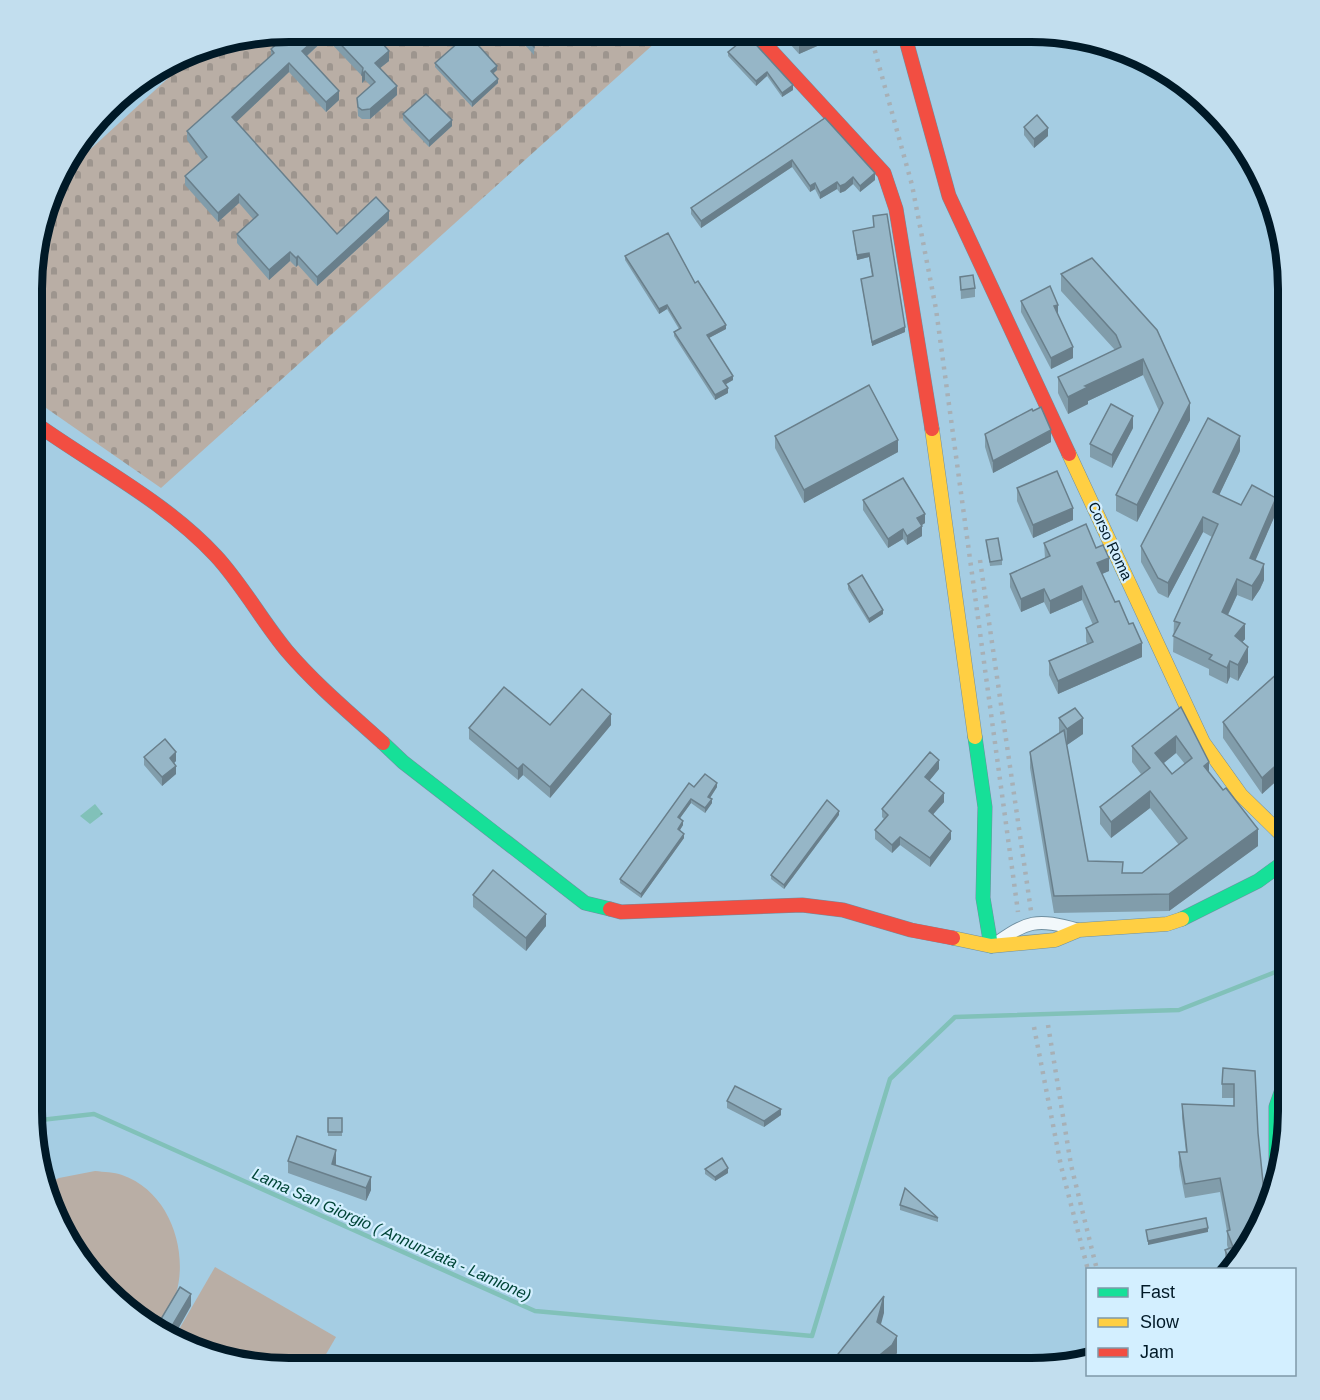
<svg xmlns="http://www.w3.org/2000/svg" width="1320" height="1400" font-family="Arial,sans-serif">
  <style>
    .cemetery { fill: url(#cemetery-stones) }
    .garden { fill: #b9aea5 }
    .water { fill: url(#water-ripples) }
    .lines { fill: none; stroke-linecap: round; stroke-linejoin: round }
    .stream { stroke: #81c1b9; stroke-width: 4.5 }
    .street-casing { stroke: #6f8fa0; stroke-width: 14 }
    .fast-casing { stroke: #6f8fa0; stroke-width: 15 }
    .slow-casing { stroke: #6f8fa0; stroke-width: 15 }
    .jam-casing { stroke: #6f8fa0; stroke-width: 15 }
    .street { stroke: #f2f8fb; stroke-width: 12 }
    .fast { stroke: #16e098; stroke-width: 14 }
    .slow { stroke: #ffcf43; stroke-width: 14 }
    .jam { stroke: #f24e42; stroke-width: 14 }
    .rail { stroke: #a7b0b6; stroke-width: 4.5; stroke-dasharray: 3 6; stroke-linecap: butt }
    .wall { fill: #819dab; fill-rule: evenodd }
    .shaded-wall { fill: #697f8b }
    .building { fill: #96b6c7; stroke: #697f8b; stroke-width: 1.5; fill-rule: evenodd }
    .labels { text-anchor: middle; stroke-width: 4.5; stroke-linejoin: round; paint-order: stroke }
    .street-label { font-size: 15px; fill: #001927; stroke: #d3efff }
    .water-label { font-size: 16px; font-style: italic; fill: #014537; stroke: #d3efff }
    .rim { fill: none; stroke: #001927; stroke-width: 8 }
  </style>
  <defs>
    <pattern id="cemetery-stones" width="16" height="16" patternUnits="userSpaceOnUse" patternTransform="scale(1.5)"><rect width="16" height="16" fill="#b9aea5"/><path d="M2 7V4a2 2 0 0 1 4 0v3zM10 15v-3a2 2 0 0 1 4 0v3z" fill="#9d958e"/></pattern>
    <pattern id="water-ripples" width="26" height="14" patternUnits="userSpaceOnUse" patternTransform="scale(1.5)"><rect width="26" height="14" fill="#81c1b9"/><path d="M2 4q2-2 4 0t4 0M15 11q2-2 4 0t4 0" fill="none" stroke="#6ea59f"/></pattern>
  </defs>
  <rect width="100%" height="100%" fill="#a5cde3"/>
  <path class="cemetery" d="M289,32L666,33L161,488L36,401V239L60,177L200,49L206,45Z"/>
  <g class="garden">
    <path d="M95,1171C104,1172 114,1172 122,1175C169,1191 189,1250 176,1294C173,1306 163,1319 156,1330L75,1254L45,1194L44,1185L59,1178Z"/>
    <path d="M215,1267L336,1337L318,1368H273L174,1338Z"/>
  </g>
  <path class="water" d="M95,804L103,814L90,824L80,816Z"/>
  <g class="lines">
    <path class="stream" d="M32,1121L94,1114L535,1311L812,1336L890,1079L955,1017L1179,1010L1288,967"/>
    <g class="street-casing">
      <path id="street" d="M992,946C1029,920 1035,918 1079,930"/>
    </g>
    <g class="fast-casing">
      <g id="fast">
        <path d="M975,737L985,807L983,898L991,946"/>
        <path d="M383,743L403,762L585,903L610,909"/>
        <path d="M1182,919L1258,881L1288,859"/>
        <path d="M1276,1167V1107L1288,1072"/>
      </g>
    </g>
    <g class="slow-casing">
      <g id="slow">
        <path d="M932,429L975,737"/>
        <path d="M1069,454L1203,742L1241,795L1288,841"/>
        <path d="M953,938L991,946L1055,940L1079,930L1167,924L1182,919"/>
      </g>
    </g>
    <g class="jam-casing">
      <g id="jam">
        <path d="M755,33L884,173L896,209L932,429"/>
        <path d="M904,33L949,196L1069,454"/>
        <path d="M35,423C95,466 165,501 216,556C242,584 262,621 287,651C315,684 351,714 383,743"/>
        <path d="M610,909L621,912L802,905L843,910L911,930L953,938"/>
      </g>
    </g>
    <use href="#street" class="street"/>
    <use href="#fast" class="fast"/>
    <use href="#slow" class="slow"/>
    <use href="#jam" class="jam"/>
    <g class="rail">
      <path d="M870,33L912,185L936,309L1018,912"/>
      <path d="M980,560L1031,911"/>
      <path d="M1048,1025L1071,1165L1097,1270"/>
      <path d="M1034,1027L1061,1166L1088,1270"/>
    </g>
  </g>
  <g class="wall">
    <path d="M290,32H376L385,47L389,61L380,68L397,95L370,119H362L358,116L357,98L371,86L365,80L362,83V76L326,38L307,56L339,100L326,112L289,72L236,122L337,234L389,220L317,286L298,265L296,267L290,261L269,280L237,243V234L253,219L239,203L218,222L185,185V176L202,160L187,140V131L271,56V49Z"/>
    <path d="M513,32H535L534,55Z"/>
    <path d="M780,33H847L799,54Z"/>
    <path d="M748,36L793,90L782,97L767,76L756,86L728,56V52Z"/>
    <path d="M435,63L497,70L493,74L498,83L472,107L435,67Z"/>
    <path d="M403,114L452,126L429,147L403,120Z"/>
    <path d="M825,118L875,180L860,192L853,184L845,191L840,193L837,189L820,199L815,189L810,192L792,167L701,228L691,214V208Z"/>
    <path d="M1024,127L1048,136L1034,148L1024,135Z"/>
    <path d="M873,216L905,332L872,346L861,279L872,276L869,257L857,260L853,231L874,227Z"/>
    <path d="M625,256L695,283L726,329L709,338L733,380L725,384L728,393L715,400L674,336V332L679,329L667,309L659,314L625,260Z"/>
    <path d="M1092,258L1190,420L1137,522L1116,511V495L1159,411L1143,375L1088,401V404L1068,414L1058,393V377L1115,350L1061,291V274Z"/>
    <path d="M960,277L975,288V297L961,299Z"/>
    <path d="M1021,301L1058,315L1073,358L1051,369L1021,312Z"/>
    <path d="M1133,428L1112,468L1090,457V444Z"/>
    <path d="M985,434L1051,442L993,473L985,447Z"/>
    <path d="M775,436L898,452L804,503L775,448Z"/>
    <path d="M1240,451L1219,495L1241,505L1276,513L1255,560L1264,580L1260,589L1252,601L1237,595L1228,615L1245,639L1242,642L1248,662L1238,681L1230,677L1227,684L1209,675V669L1173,652L1174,621L1212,537L1203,532L1168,598L1158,593L1141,562V546Z"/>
    <path d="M1017,488L1073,520L1033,538L1017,501Z"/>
    <path d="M863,500L925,523L922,525V536L907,545L903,539L888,548L863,510Z"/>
    <path d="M986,540L1002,560V565L990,566Z"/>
    <path d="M1044,543L1096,548L1109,571L1102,574L1115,602L1142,657L1058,694L1049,675V661L1087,644L1086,641V628L1093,625L1082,600L1050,614L1044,602L1021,612L1010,587V574L1045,558Z"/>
    <path d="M848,584L883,614L869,623L848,589Z"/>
    <path d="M1288,680V784L1282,776L1262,794L1223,738V722Z"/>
    <path d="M1181,707L1209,772L1258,846L1169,911L1054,913L1030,768V752L1059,733V718L1083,734L1067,745L1088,861L1123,873H1142L1179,845L1150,808L1111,838L1100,824V807L1141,774L1132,762V746ZM1176,753L1185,764L1172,774L1164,763Z"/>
    <path d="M611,725L550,798L523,775L518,780L469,739V728Z"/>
    <path d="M144,757L176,761L174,763L176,774L162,786L144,765Z"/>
    <path d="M939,769L929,781L944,802L933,814L951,839L930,867L900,845L892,853L875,839V830L884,819L882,817V809Z"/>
    <path d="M694,787H717L710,798L712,803L705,813L691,803L680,818L683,825L680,830L684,838L641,898L620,883V879Z"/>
    <path d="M839,815L784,889L771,879V875Z"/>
    <path d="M473,895L546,926L526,951L473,907Z"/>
    <path d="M1255,1071L1254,1239L1226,1269L1227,1268L1225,1264V1250L1228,1248L1227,1245V1231L1220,1192L1185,1198L1179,1166V1152H1186L1182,1118V1104L1234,1106V1098H1222V1084Z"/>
    <path d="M727,1101L781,1115L764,1127L727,1108Z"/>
    <rect x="328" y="1118" width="14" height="18"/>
    <path d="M288,1161L336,1163V1165L371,1190L366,1201L288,1173Z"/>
    <path d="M705,1169L728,1173L715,1181L705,1174Z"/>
    <path d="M900,1205L938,1218V1222L900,1210Z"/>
  </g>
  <g class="shaded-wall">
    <path d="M323,32H326V38L302,60V51Z"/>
    <path d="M819,33H847L799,54V42Z"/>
    <path d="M389,51V61L375,72V63Z"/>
    <path d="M289,63V72L232,126V117Z"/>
    <path d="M497,66V70L491,75V71Z"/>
    <path d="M365,71V80L362,83V74Z"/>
    <path d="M767,72V76L756,86V81Z"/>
    <path d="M498,79V83L472,107V102Z"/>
    <path d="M793,85V90L782,97V93Z"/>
    <path d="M397,86V95L370,119V109Z"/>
    <path d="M339,91V100L326,112V102Z"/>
    <path d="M452,120V126L429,147V141Z"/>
    <path d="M1048,128V136L1034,148V139Z"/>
    <path d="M792,160V167L701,228V221Z"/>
    <path d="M875,173V180L860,192V186Z"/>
    <path d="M853,177V184L845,191L840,193V186Z"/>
    <path d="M837,182V189L820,199V193Z"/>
    <path d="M815,183V189L810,192V186Z"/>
    <path d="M239,194V203L218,222V213Z"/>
    <path d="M389,211V220L317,286V277Z"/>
    <path d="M290,252V261L269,280V270Z"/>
    <path d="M869,253V257L857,260V255Z"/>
    <path d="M298,256V265L296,267V258Z"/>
    <path d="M667,305V309L659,314V309Z"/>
    <path d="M1058,305V316L1054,306Z"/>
    <path d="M726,325V329L707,339V335Z"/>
    <path d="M905,327V332L872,346V342Z"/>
    <path d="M1073,347V358L1051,369V358Z"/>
    <path d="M1143,359V375L1088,401V404L1068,414V397L1085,386Z"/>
    <path d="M733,376V380L723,386V381Z"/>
    <path d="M728,388V393L715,400V395Z"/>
    <path d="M1190,403V420L1137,522V505Z"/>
    <path d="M1133,416V428L1112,468V455Z"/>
    <path d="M1051,430V442L993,473V461Z"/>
    <path d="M1240,436V451L1213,508V492Z"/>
    <path d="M898,440V452L804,503V490Z"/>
    <path d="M1276,498V513L1250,573V558Z"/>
    <path d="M1073,508V520L1033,538V525Z"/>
    <path d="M925,514V523L917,528V518Z"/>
    <path d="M1203,517V532L1168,598V583Z"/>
    <path d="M922,526V536L907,545V536Z"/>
    <path d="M903,529V539L888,548V539Z"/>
    <path d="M1109,558V571L1097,576V563Z"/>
    <path d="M1264,564V580L1260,589L1252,601V586Z"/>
    <path d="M1237,579V595L1222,627V612Z"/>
    <path d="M1082,586V600L1050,614V601Z"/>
    <path d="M1044,589V602L1021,612V599Z"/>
    <path d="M883,610V614L869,623V619Z"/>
    <path d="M1245,624V639L1235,651V636Z"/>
    <path d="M1142,643V657L1058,694V681Z"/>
    <path d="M1248,647V662L1238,681V665Z"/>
    <path d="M1230,661V677L1227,684V668Z"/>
    <path d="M611,714V725L550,798V787Z"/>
    <path d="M1083,718V734L1067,745V729Z"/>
    <path d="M1288,723V739L1280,730Z"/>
    <path d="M1176,736V753L1155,770V753Z"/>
    <path d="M176,752V761L170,767V758Z"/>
    <path d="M939,760V769L925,786V777Z"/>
    <path d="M1282,760V776L1262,794V778Z"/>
    <path d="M1209,762V779L1204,766Z"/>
    <path d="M523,764V775L518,780V769Z"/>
    <path d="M176,766V774L162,786V777Z"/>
    <path d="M717,783V787L708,801V797Z"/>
    <path d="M1150,791V808L1111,838V822Z"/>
    <path d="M944,793V802L929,819V811Z"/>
    <path d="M691,799V803L678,821V817Z"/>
    <path d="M712,799V803L705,813V808Z"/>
    <path d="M839,811V815L784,889V885Z"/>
    <path d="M683,821V825L678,833V829Z"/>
    <path d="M1258,829V846L1169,911V894Z"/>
    <path d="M951,831V839L930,867V858Z"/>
    <path d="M684,834V838L641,898V894Z"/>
    <path d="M900,837V845L892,853V845Z"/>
    <path d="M546,914V926L526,951V938Z"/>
    <path d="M781,1109V1115L764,1127V1121Z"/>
    <path d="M336,1150V1163L332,1176V1164Z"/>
    <path d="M728,1168V1173L715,1181V1177Z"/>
    <path d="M371,1177V1190L366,1201V1188Z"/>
    <path d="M1208,1228V1232L1148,1245V1241Z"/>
    <path d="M191,1294V1306L173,1338L166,1336Z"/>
    <path d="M884,1296V1313L877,1339V1322Z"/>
    <path d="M897,1336V1353L892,1362L884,1368H871V1362Z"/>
  </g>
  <g class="building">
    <path d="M290,32H323L302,51L339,91L326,102L289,63L232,117L337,234L376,197L389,211L317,277L298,256L296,258L290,252L269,270L237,234L258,215L239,194L218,213L185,176L207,157L187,131L274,53L271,49Z"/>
    <path d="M329,32H376L385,42L383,44L389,51L375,63L397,86L370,109L362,110L358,107L357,98L375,82L365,71L362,74L363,68Z"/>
    <path d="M520,32H535L534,47Z"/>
    <path d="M791,33H819L799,42Z"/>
    <path d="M468,34L497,66L491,71L498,79L472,102L435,63Z"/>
    <path d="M748,36L793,85L782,93L767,72L756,81L728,52Z"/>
    <path d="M426,94L452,120L429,141L403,114Z"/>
    <path d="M1037,115L1048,128L1034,139L1024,127Z"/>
    <path d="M825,118L875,173L860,186L853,177L845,184L840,186L837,182L820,193L815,183L810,186L792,160L701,221L691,208Z"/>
    <path d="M887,214L905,327L872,342L861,279L873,276L869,253L857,255L853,231L874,227L873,216Z"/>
    <path d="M668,233L695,283L698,281L726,325L707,335L733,376L723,381L728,388L715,395L674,332L681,328L667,305L659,309L625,256Z"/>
    <path d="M1092,258L1157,330L1190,403L1137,505L1116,495L1163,403L1143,359L1085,386L1088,387L1068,397L1058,377L1121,347L1116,335L1061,274Z"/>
    <path d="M973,275L975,288L961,290L960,277Z"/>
    <path d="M1050,286L1058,305L1054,306L1073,347L1051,358L1021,301Z"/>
    <path d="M869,385L898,440L804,490L775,436Z"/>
    <path d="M1111,404L1133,416L1112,455L1090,444Z"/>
    <path d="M1041,407L1051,430L993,461L985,434L1032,409L1033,411Z"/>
    <path d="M1208,418L1240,436L1213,492L1241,505L1252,485L1276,498L1250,558L1264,564L1260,574L1252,586L1237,579L1222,612L1245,624L1235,636L1248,647L1238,665L1230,661L1227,668L1209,659L1212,655L1173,636L1180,623L1174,621L1218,524L1203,517L1168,583L1158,578L1141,546Z"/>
    <path d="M1057,471L1073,508L1033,525L1017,488Z"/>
    <path d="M903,478L925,514L917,518L922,526L907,536L903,529L888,539L863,500Z"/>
    <path d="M1086,524L1096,548L1103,545L1109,558L1097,563L1115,602L1119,601L1129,624L1133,623L1142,643L1058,681L1049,661L1093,642L1086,628L1098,622L1082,586L1050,601L1044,589L1021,599L1010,574L1050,556L1044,543Z"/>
    <path d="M998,538L1002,560L990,562L986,540Z"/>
    <path d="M862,575L883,610L869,619L848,584Z"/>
    <path d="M1279,672L1288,680V723L1280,730L1288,739V768L1282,760L1262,778L1223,722Z"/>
    <path d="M504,687L550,725L582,689L611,714L550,787L523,764L518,769L469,728Z"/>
    <path d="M1181,707L1209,762L1204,766L1223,790L1226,788L1258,829L1169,894L1054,896L1030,752L1064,730L1088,861L1123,862L1122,873H1142L1187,838L1150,791L1111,822L1100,807L1150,768L1132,746ZM1176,736L1192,758L1172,774L1155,753Z"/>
    <path d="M1075,708L1083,718L1067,729L1059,718Z"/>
    <path d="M165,739L176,752L170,758L176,766L162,777L144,757Z"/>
    <path d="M930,752L939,760L925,777L944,793L929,811L951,831L930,858L900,837L892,845L875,830L888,815L882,809Z"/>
    <path d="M705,774L717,783L708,797L712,799L705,808L691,799L678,817L683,821L678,829L684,834L641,894L620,879L689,783L694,787Z"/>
    <path d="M827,800L839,811L784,885L771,875Z"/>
    <path d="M493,870L546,914L526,938L473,895Z"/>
    <path d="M1223,1068L1255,1071L1258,1133L1265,1202L1254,1239L1231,1264L1225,1250L1233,1247L1227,1231L1230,1230L1220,1178L1185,1184L1179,1152H1187L1182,1104L1234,1106V1084H1222Z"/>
    <path d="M735,1086L781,1109L764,1121L727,1101Z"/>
    <rect x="328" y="1118" width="14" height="14"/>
    <path d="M297,1136L336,1150L332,1164L371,1177L366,1188L288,1161Z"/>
    <path d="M722,1158L728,1168L715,1177L705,1169Z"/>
    <path d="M905,1188L938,1218L900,1205Z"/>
    <path d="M1206,1218L1208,1228L1148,1241L1146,1230Z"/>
    <path d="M180,1287L191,1294L166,1336L161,1334L155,1329Z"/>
    <path d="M884,1296L877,1322L897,1336L892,1345L871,1362L876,1368H827Z"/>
    <path d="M1088,1354V1360L1063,1365L1062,1358Z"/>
  </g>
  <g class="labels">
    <g class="street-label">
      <text transform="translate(1110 541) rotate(65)" y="5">Corso Roma</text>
    </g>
    <g class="water-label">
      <text transform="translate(392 1234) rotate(24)" y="6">Lama San Giorgio ( Annunziata - Lamione)</text>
    </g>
  </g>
  <path d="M0 0H1320V1400H0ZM289 42H1031A247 247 0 0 1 1278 289V1111A247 247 0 0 1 1031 1358H289A247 247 0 0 1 42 1111V289A247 247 0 0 1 289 42Z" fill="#c2deee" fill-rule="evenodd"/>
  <path class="rim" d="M289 42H1031A247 247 0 0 1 1278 289V1111A247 247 0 0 1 1031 1358H289A247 247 0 0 1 42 1111V289A247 247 0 0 1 289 42Z"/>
  <rect x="1086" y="1268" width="210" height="108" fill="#d3efff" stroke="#7f99a9" stroke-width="1.5"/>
  <rect x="1098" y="1288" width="30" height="9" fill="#16e098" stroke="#7f99a9" stroke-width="1.5"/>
  <text x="1140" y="1298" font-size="18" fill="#001927">Fast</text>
  <rect x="1098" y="1318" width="30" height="9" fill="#ffcf43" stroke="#7f99a9" stroke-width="1.5"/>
  <text x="1140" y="1328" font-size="18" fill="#001927">Slow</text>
  <rect x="1098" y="1348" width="30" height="9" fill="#f24e42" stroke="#7f99a9" stroke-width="1.5"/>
  <text x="1140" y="1358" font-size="18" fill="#001927">Jam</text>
</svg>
